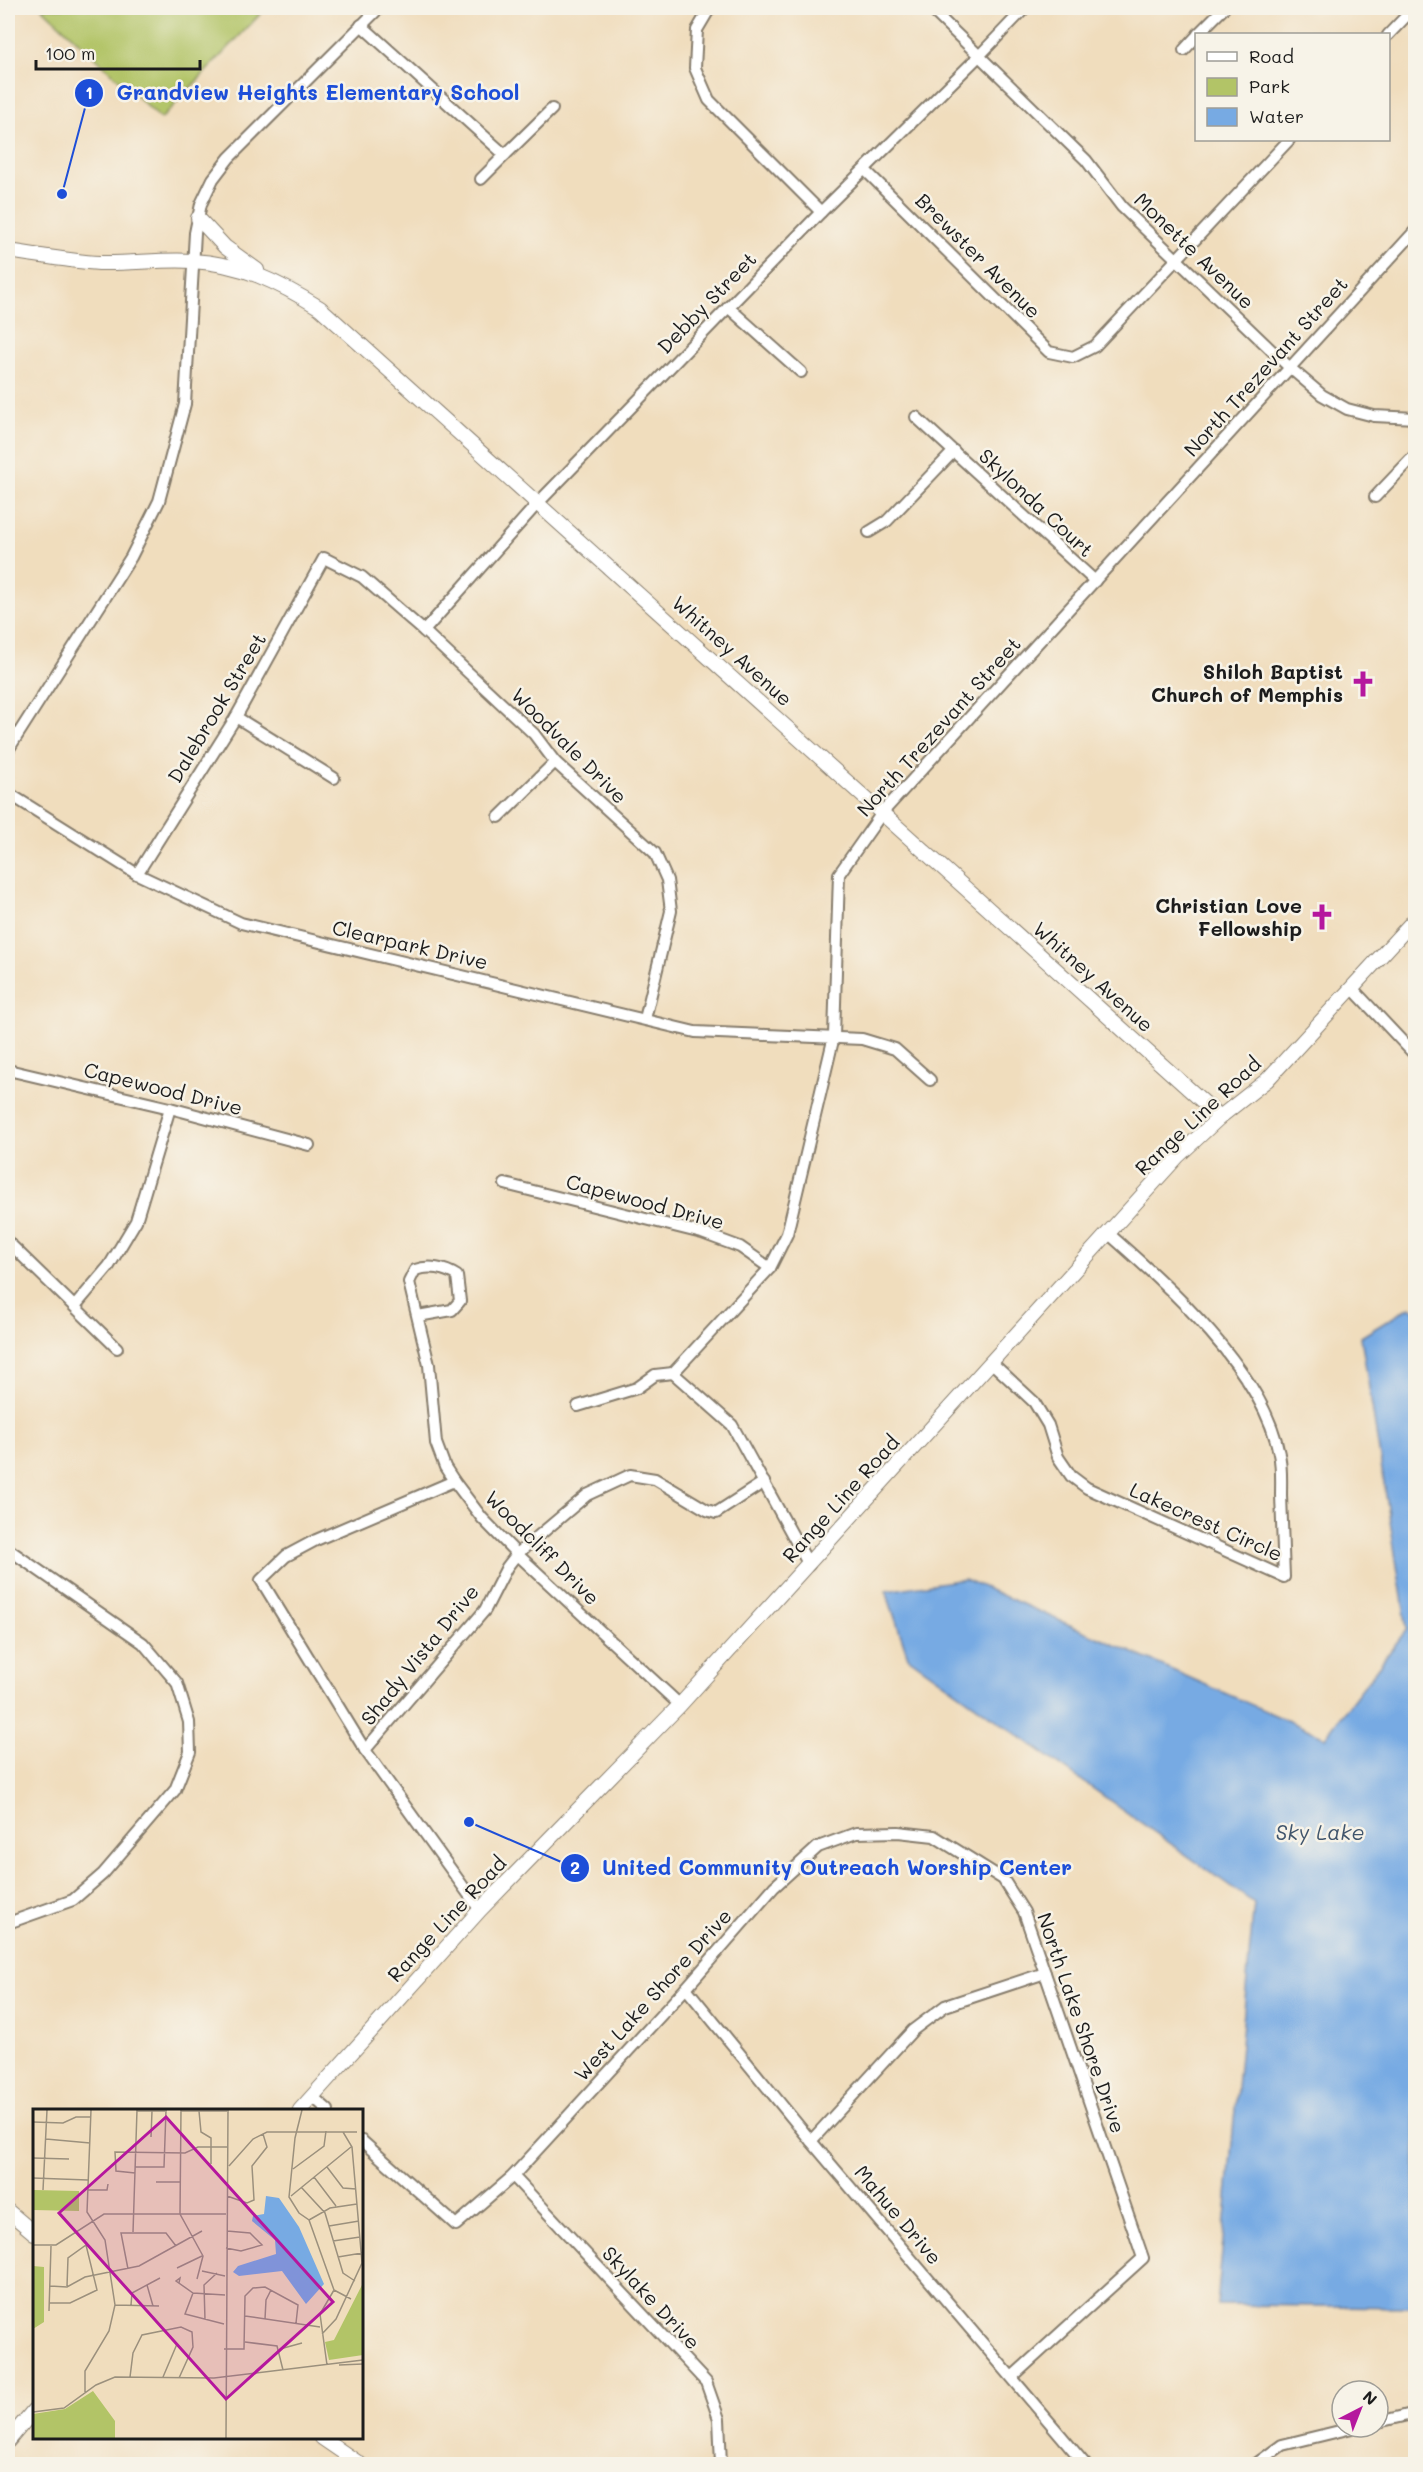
<svg xmlns="http://www.w3.org/2000/svg" width="1423" height="2472" font-family="Mali,sans-serif">
  <style>
    .green { fill: #b2c467; stroke: #677042; stroke-width: 1.5 }
    .water { fill: #77aae3; stroke: #4a6380; stroke-width: 1.5 }
    .lines { fill: none; stroke-linecap: round; stroke-linejoin: round }
    .minor-casing { stroke: #867c6c; stroke-width: 14 }
    .major-casing { stroke: #867c6c; stroke-width: 16 }
    .minor { stroke: #fff; stroke-width: 10 }
    .major { stroke: #fff; stroke-width: 14 }
    .labels { text-anchor: middle; stroke-width: 5; stroke-linejoin: round; paint-order: stroke }
    .street-label { font-size: 20px; fill: #1c1c1c; stroke: #f7f3e8 }
    .poi-label { font-size: 20px; font-weight: bold; fill: #1c1c1c; stroke: #f7f3e8; text-anchor: end }
    .water-label { font-size: 21px; font-style: italic; fill: #40556c; stroke: #f7f3e8 }
    .inset-road { fill: none; stroke: #9b907d; stroke-width: 1.5 }
    .view { fill: #b5179e; fill-opacity: 0.15; stroke: #b5179e; stroke-width: 3 }
    .inset-edge { fill: none; stroke: #1c1c1c; stroke-width: 3 }
    .leader { fill: none; stroke: #1d4ed8; stroke-width: 2 }
    .callout-dot { fill: #1d4ed8; stroke: #f7f3e8; stroke-width: 2 }
    .mark-label { font-size: 18px; text-anchor: middle; font-weight: bold; fill: #fff }
    .callout-label { font-size: 21px; text-anchor: middle; font-weight: bold; fill: #1d4ed8; stroke: #f7f3e8; stroke-width: 5; stroke-linejoin: round; paint-order: stroke }
  </style>
  <rect width="100%" height="100%" fill="#f7f3e8"/>
  <filter id="ink" filterUnits="userSpaceOnUse"><feTurbulence type="fractalNoise" baseFrequency=".0167" numOctaves="2"/><feDisplacementMap in="SourceGraphic" scale="12" xChannelSelector="R" yChannelSelector="G"/><feConvolveMatrix kernelMatrix="1 2 1 2 8 2 1 2 1" color-interpolation-filters="sRGB"/></filter>
  <filter id="wash" filterUnits="userSpaceOnUse"><feTurbulence type="fractalNoise" baseFrequency=".008" numOctaves="4" result="noise"/><feDisplacementMap in="SourceGraphic" scale="24" xChannelSelector="R" yChannelSelector="G"/><feGaussianBlur stdDeviation="1.35" result="paint"/><feColorMatrix in="noise" values="0 0 0 0 0 0 0 0 0 0 0 0 0 0 0 0 0 1.4 0 .05"/><feComposite in="paint" operator="in"/></filter>
  <g filter="url(#wash)">
    <rect width="100%" height="100%" fill="#f0ddbd"/>
    <path class="green" d="M42,8H266L161,119Z"/>
    <path class="water" d="M1410,1307L1416,1311L1415,2307L1217,2305L1254,1903L908,1657L886,1591L965,1579L1325,1737L1407,1629L1361,1337Z"/>
  </g>
  <g filter="url(#ink)">
    <g class="lines">
      <g class="minor-casing">
        <g id="minor">
          <path d="M710,8L697,30L695,68L709,100L821,212"/>
          <path d="M930,8L1086,160L1122,207L1289,367L1322,395L1347,409L1374,416L1416,418"/>
          <path d="M361,25L505,155L552,109"/>
          <path d="M1198,34L1224,8"/>
          <path d="M1388,35L1414,8"/>
          <path d="M1184,50L1196,37"/>
          <path d="M865,170L1049,352L1073,357L1095,346L1289,140"/>
          <path d="M481,179L505,155"/>
          <path d="M728,307L801,372"/>
          <path d="M916,417L1095,581"/>
          <path d="M1375,497L1416,454"/>
          <path d="M869,532L887,521L954,451"/>
          <path d="M424,631L538,503L821,212L979,56L1025,8"/>
          <path d="M236,717L334,778"/>
          <path d="M8,750L131,557L159,501L185,404L195,233L201,204L213,179L229,158L379,8"/>
          <path d="M8,793L137,874L241,923L695,1032L862,1039L895,1049L930,1080"/>
          <path d="M499,817L555,762"/>
          <path d="M137,874L236,717L324,558L362,577L424,631L534,734L555,762L655,853L667,880L671,911L645,1019"/>
          <path d="M1352,988L1416,1056"/>
          <path d="M8,1070L170,1108L309,1145"/>
          <path d="M505,1184L702,1233L740,1247L770,1268"/>
          <path d="M8,1242L117,1348"/>
          <path d="M75,1306L109,1266L136,1221L170,1108"/>
          <path d="M418,1316L452,1310L460,1301L457,1276C445,1268 429,1265 415,1270L409,1282L429,1365L436,1443L445,1467L454,1481L482,1518L517,1554L680,1705"/>
          <path d="M991,1362L1034,1402L1048,1425L1058,1457L1071,1476L1087,1488L1284,1577C1283,1550 1282,1522 1281,1495C1281,1481 1282,1467 1279,1454C1264,1371 1169,1287 1108,1233"/>
          <path d="M673,1373L770,1268L787,1234L834,1036L839,874L882,813L1416,230"/>
          <path d="M673,1373L732,1425L809,1565"/>
          <path d="M578,1406L637,1388L655,1375L673,1373"/>
          <path d="M454,1481L316,1540L286,1556L261,1580L365,1750L480,1910"/>
          <path d="M8,1549L143,1643L177,1683L189,1722L190,1752L175,1790L103,1874L73,1900L8,1923"/>
          <path d="M365,1750L485,1610L507,1567L517,1554L587,1495L630,1475L655,1479L707,1510L716,1513L764,1482"/>
          <path d="M686,1988L811,2141L1085,2464"/>
          <path d="M313,2097L328,2110"/>
          <path d="M362,2141L456,2225L513,2176L686,1988L774,1887L818,1847L856,1833L898,1832L934,1836L1003,1879L1024,1912L1143,2258L1012,2377"/>
          <path d="M811,2141L913,2030L945,2006L1045,1973"/>
          <path d="M513,2176L706,2382L719,2419L721,2464"/>
          <path d="M1378,2422L1416,2413"/>
          <path d="M1256,2464L1282,2445L1356,2427"/>
        </g>
      </g>
      <g class="major-casing">
        <g id="major">
          <path d="M198,218L225,247L257,270"/>
          <path d="M8,251C38,255 69,261 99,263C130,264 161,259 192,261C240,263 280,283 320,308L1220,1117"/>
          <path d="M300,2110L480,1910L680,1705L1178,1156L1220,1117L1267,1080L1416,918"/>
          <path d="M8,2211L34,2233"/>
          <path d="M322,2438L360,2464"/>
          <path d="M8,2441L34,2410"/>
        </g>
      </g>
      <use href="#minor" class="minor"/>
      <use href="#major" class="major"/>
    </g>
  </g>
  <defs>
    <g id="church-bare" transform="scale(2.07)"><path d="M-1.2-6h2.4v3.5h3.3v2.4h-3.3V6h-2.4V-.1h-3.3v-2.4h3.3Z" fill="#b5179e" stroke="#f7f3e8" stroke-width="2.5" paint-order="stroke"/></g>
  </defs>
  <g fill-rule="evenodd">
    <use href="#church-bare" x="1363" y="684"/>
    <use href="#church-bare" x="1322" y="917"/>
  </g>
  <g class="labels">
    <g class="street-label">
      <text transform="translate(1194 251) rotate(44)" y="7">Monette Avenue</text>
      <text transform="translate(978 256) rotate(45)" y="7">Brewster Avenue</text>
      <text transform="translate(707 303) rotate(-46)" y="7">Debby Street</text>
      <text transform="translate(1266 367) rotate(-48)" y="7">North Trezevant Street</text>
      <text transform="translate(1036 503) rotate(43)" y="7">Skylonda Court</text>
      <text transform="translate(732 651) rotate(42)" y="7">Whitney Avenue</text>
      <text transform="translate(217 708) rotate(-59)" y="7">Dalebrook Street</text>
      <text transform="translate(939 727) rotate(-48)" y="7">North Trezevant Street</text>
      <text transform="translate(569 746) rotate(45)" y="7">Woodvale Drive</text>
      <text transform="translate(410 945) rotate(13)" y="7">Clearpark Drive</text>
      <text transform="translate(1093 977) rotate(42)" y="7">Whitney Avenue</text>
      <text transform="translate(163 1089) rotate(14)" y="7">Capewood Drive</text>
      <text transform="translate(1198 1116) rotate(-43)" y="7">Range Line Road</text>
      <text transform="translate(645 1202) rotate(15)" y="7">Capewood Drive</text>
      <text transform="translate(841 1499) rotate(-48)" y="7">Range Line Road</text>
      <text transform="translate(1206 1522) rotate(24)" y="7">Lakecrest Circle</text>
      <text transform="translate(542 1548) rotate(45)" y="7">Woodcliff Drive</text>
      <text transform="translate(420 1655) rotate(-51)" y="7">Shady Vista Drive</text>
      <text transform="translate(447 1919) rotate(-47)" y="7">Range Line Road</text>
      <text transform="translate(653 1995) rotate(-48)" y="7">West Lake Shore Drive</text>
      <text transform="translate(1081 2023) rotate(71)" y="7">North Lake Shore Drive</text>
      <text transform="translate(898 2215) rotate(50)" y="7">Mahue Drive</text>
      <text transform="translate(651 2298) rotate(47)" y="7">Skylake Drive</text>
    </g>
    <g class="poi-label">
      <text x="1343" y="679">Shiloh Baptist<tspan x="1343" dy="23">Church of Memphis</tspan></text>
      <text x="1302" y="913">Christian Love<tspan x="1302" dy="23">Fellowship</tspan></text>
    </g>
    <g class="water-label">
      <text x="1320" y="1840">Sky Lake</text>
    </g>
  </g>
  <g transform="translate(33 2109)">
    <rect width="330" height="330" fill="#f0ddbd"/>
    <path d="M0,81L46,82V102L0,101ZM0,157L11,158V213L0,220ZM330,174V246L296,251L292,233L301,231ZM60,282L82,312V329H0V305L32,300Z" fill="#b2c467"/>
    <path d="M233,87L246,89L266,118L291,175L273,195L249,162L206,167L200,163L205,157L243,145L242,131L219,112L220,107L231,105Z" fill="#77aae3"/>
    <path class="inset-road" d="M148,1L147,105L170,147L164,170M269,1L262,29L256,88L266,104L276,111L301,181M104,2H132M148,2H194M166,2L168,23L178,29V55M0,13L30,14L43,8H58M118,28L119,2M13,30L57,34M0,49L36,50M196,57L220,30L234,23H324M102,58H131L133,1M294,58L310,79L323,80M260,60L291,37L293,22M102,64L83,62L82,43L152,44L165,38H194M281,68L303,97M0,69L55,71M123,73H147M268,78L292,104L310,164L322,172M10,81L14,1M55,81H74L75,75M194,87L214,94L221,91L219,57L234,38L230,25M258,87L318,38M276,111L297,99L324,95M296,117L326,112M100,123L104,1M300,132L327,128M0,136H23L71,105H193M193,139L208,142L229,136L217,124L194,122M305,148L329,144M144,159L169,147M95,160L88,124H133L143,137M169,162L192,167M146,174L147,169L143,172L160,184L192,186M114,176L120,197M17,177L34,178L52,168L106,157L169,122M301,181L318,190M160,184L152,205L191,215M16,194H37L64,181L53,136L35,149L34,177M82,196L126,197M98,196L99,184L127,169M16,202L18,137M212,207L287,218M232,210L233,191L238,181M172,211L171,176L184,164M289,225L303,210L329,154L319,38L310,23M212,233L244,237L250,261M191,240H211L212,187L220,179L232,178L265,196L263,214M247,240L269,234M294,256L287,205L301,181M306,256L330,255M97,268L100,244L109,226L148,218L159,223L160,238L146,269M130,268L144,235M52,283V262L76,222L82,196L72,131L54,103L58,1M0,303L31,299L63,276L82,268L181,269L330,251M193,329L195,1"/>
    <path class="view" d="M133,8L300,193L193,290L26,104Z"/>
    <rect width="330" height="330" class="inset-edge"/>
  </g>
  <path class="leader" d="M62 194L89 93M469 1822L575 1868"/>
  <g class="callout-dot">
    <circle cx="62" cy="194" r="6"/>
    <circle cx="469" cy="1822" r="6"/>
    <circle cx="89" cy="93" r="15"/>
    <circle cx="575" cy="1868" r="15"/>
  </g>
  <g class="mark-label">
    <text x="89" y="99">1</text>
    <text x="575" y="1874">2</text>
  </g>
  <g class="callout-label">
    <text x="318" y="100">Grandview Heights Elementary School</text>
    <text x="837" y="1875">United Community Outreach Worship Center</text>
  </g>
  <rect width="1423" height="2472" fill="none" stroke="#f7f3e8" stroke-width="30"/>
  <rect x="1195" y="33" width="195" height="108" fill="#f7f3e8" stroke="#9f9d96" stroke-width="1.5"/>
  <rect x="1207" y="52" width="30" height="9" fill="#ffffff" stroke="#9f9d96" stroke-width="1.5"/>
  <text x="1249" y="63" font-size="18" fill="#1c1c1c">Road</text>
  <rect x="1207" y="78" width="30" height="18" fill="#b2c467" stroke="#9f9d96" stroke-width="1.5"/>
  <text x="1249" y="93" font-size="18" fill="#1c1c1c">Park</text>
  <rect x="1207" y="108" width="30" height="18" fill="#77aae3" stroke="#9f9d96" stroke-width="1.5"/>
  <text x="1249" y="123" font-size="18" fill="#1c1c1c">Water</text>
  <g transform="translate(1360 2409) rotate(42)"><circle r="28" fill="#f7f3e8" stroke="#9f9d96" stroke-width="1.5"/>
  <path d="M0-4.5L10 22L0 15L-10 22Z" fill="#b5179e"/>
  <text y="-9" font-size="16" font-weight="bold" text-anchor="middle" fill="#1c1c1c">N</text>
  </g>
  <path d="M36 60v9h164v-9" fill="none" stroke="#1c1c1c" stroke-width="3"/>
  <text x="45" y="60" font-size="18" fill="#1c1c1c" stroke="#f7f3e8" stroke-width="4.5" paint-order="stroke">100 m</text>
</svg>
